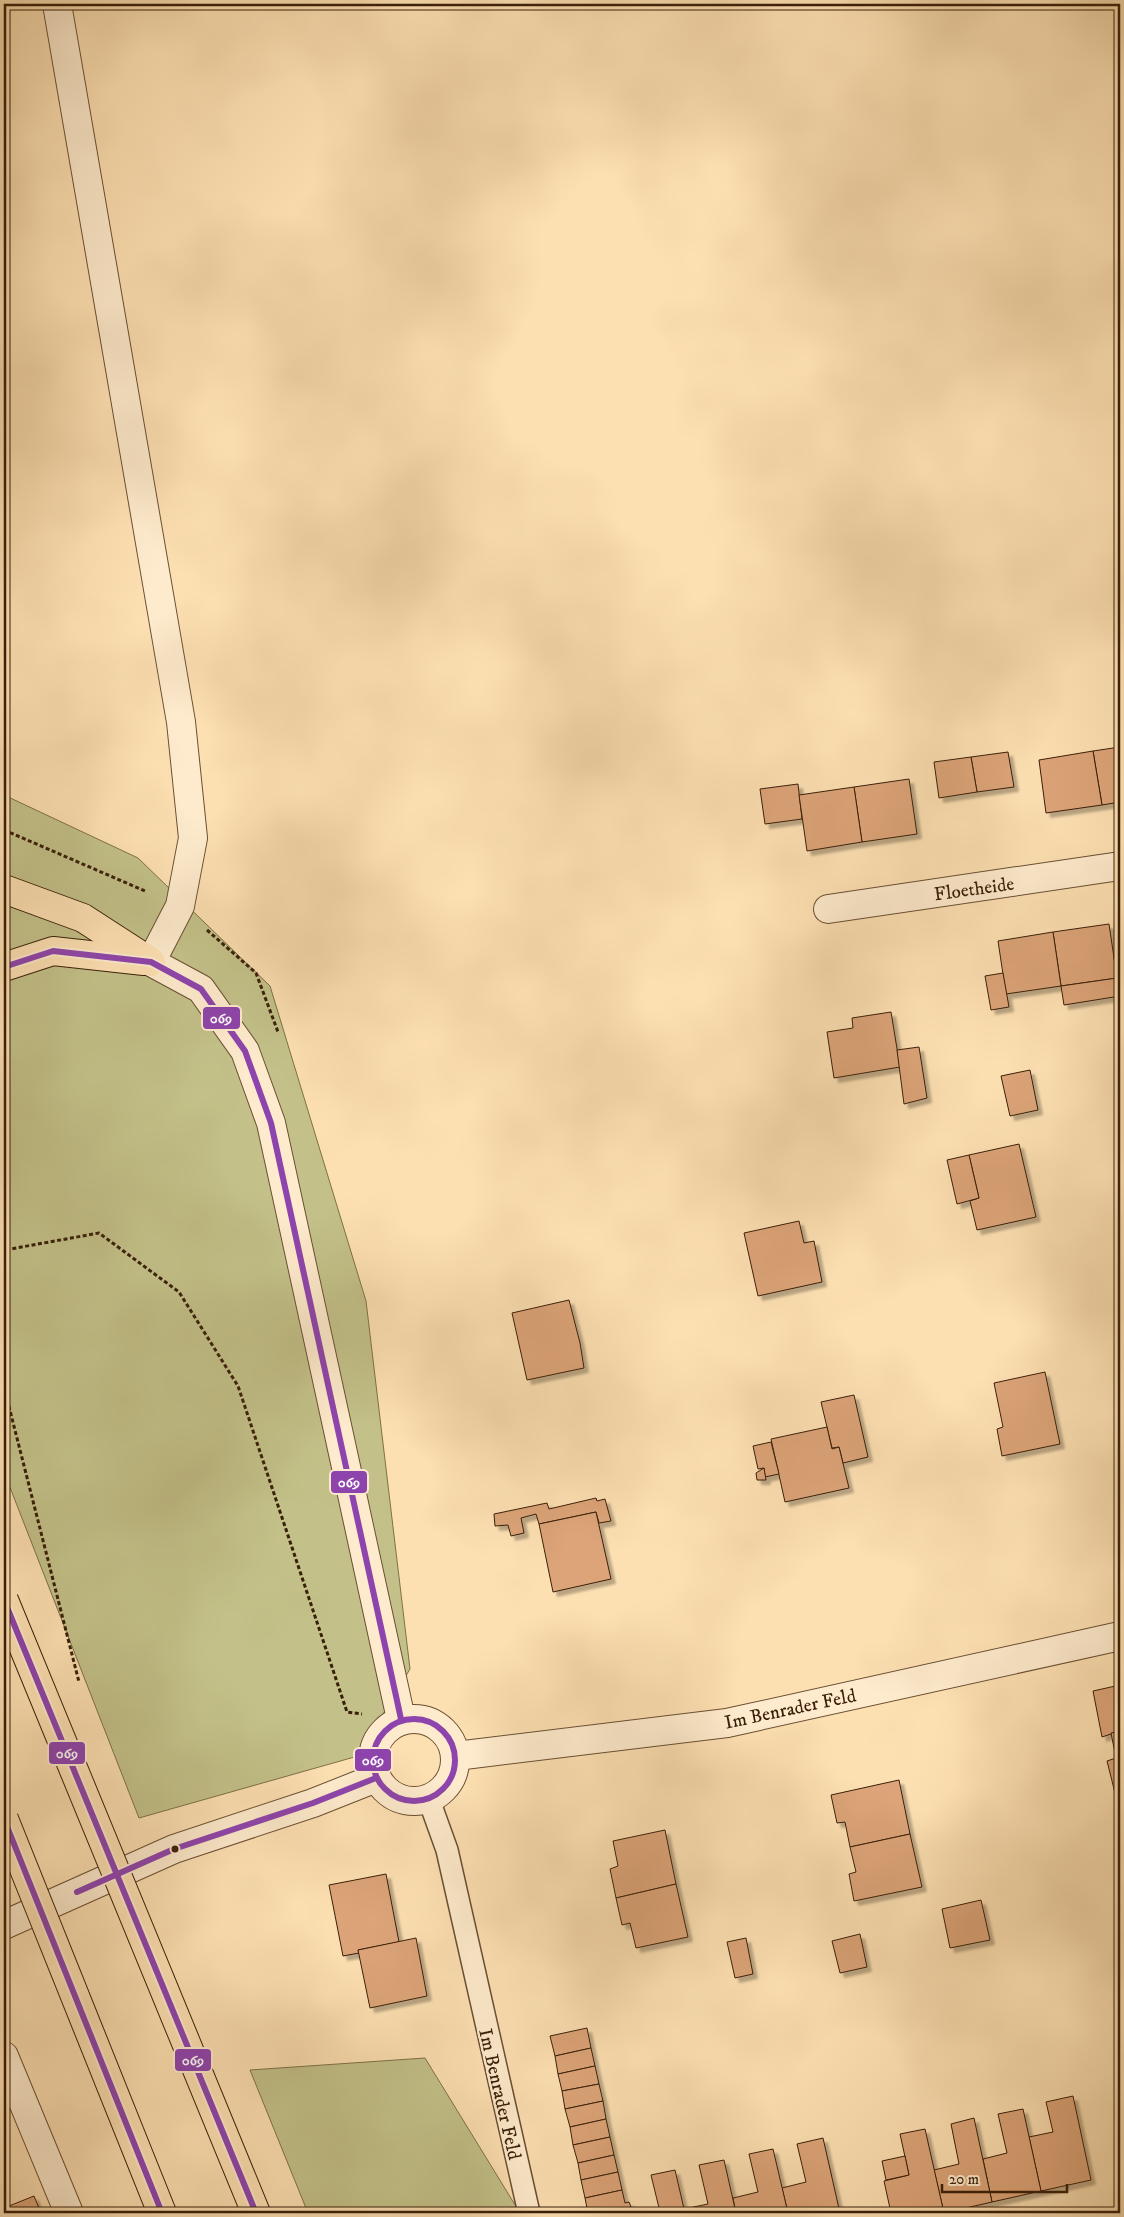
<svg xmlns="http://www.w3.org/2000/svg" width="1124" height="2217" font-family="'IM FELL DW Pica',serif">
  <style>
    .green { fill: #c3c189; stroke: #7e7049 }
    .building { fill: #dca478; stroke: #391f09; filter: url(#shadow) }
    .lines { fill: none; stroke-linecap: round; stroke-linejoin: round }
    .lane-casing { stroke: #6a4f33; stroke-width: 24 }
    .street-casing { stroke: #6a4f33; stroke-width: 30 }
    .primary-casing { stroke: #391f09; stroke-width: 30 }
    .path { stroke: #391f09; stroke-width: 3; stroke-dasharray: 4 2.5; stroke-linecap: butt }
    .lane { stroke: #feebcd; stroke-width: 21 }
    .street { stroke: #feebcd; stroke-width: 28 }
    .primary { stroke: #fde0b2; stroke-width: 28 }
    .primary-bridge-casing { stroke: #391f09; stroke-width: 30; stroke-linecap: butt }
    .primary-bridge { stroke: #fde0b2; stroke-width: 28 }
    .bus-1-casing { stroke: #feebcd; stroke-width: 10 }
    .bus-1 { stroke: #8e44ad; stroke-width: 6 }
    .bus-dot { fill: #391f09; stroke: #feebcd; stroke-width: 2 }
    .labels { text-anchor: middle; stroke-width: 4.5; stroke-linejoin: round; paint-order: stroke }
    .street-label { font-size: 19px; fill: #391f09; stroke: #feebcd }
    .line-badge { stroke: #feebcd; stroke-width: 2 }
    .badge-label { font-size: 14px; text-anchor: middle; font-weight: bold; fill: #fff }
  </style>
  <defs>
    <filter id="shadow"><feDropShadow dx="4.5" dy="4.5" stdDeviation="1" flood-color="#0004"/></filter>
  </defs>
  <rect width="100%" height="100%" fill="#fde0b2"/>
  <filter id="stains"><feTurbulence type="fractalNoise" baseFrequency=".004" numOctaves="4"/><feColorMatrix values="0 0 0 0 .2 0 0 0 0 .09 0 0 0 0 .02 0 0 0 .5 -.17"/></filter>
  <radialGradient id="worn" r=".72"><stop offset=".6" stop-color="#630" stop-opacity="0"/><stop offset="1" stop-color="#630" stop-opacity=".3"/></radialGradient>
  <g class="green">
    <path d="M4,795L138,858L270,986L366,1301L410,1669L358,1756L139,1818L4,1472Z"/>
    <path d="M425,2058L520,2213H308L250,2070Z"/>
  </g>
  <g class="building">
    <path d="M1120,747V802L1102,805L1093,751Z"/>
    <path d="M1093,751L1102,805L1046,813L1039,760Z"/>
    <path d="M1008,752L1014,787L977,792L971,757Z"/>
    <path d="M971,757L977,792L939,798L934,762Z"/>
    <path d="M909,779L917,834L862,842L854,787Z"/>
    <path d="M798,784L802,819L765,824L760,789Z"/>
    <path d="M854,787L862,842L807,851L799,795Z"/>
    <path d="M1109,924L1117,978L1061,986L1053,932Z"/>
    <path d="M1053,932L1061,986L1006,994L998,941Z"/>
    <path d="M1120,956V991H1119L1114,957Z"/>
    <path d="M1003,973L1009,1007L991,1010L985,976Z"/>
    <path d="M1117,978L1120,996L1064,1005L1061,986Z"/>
    <path d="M891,1012L900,1067L834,1078L827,1032L853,1028L852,1018Z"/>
    <path d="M919,1047L927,1098L904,1104L897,1050Z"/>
    <path d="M1030,1070L1038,1110L1010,1116L1001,1076Z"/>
    <path d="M1019,1144L1036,1217L977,1230L970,1201L979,1198L969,1155Z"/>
    <path d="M969,1155L979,1198L957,1204L947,1160Z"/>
    <path d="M799,1221L804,1243L814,1241L822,1282L758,1296L744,1233Z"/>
    <path d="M569,1300L580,1343L584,1368L527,1380L512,1313Z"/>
    <path d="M1045,1372L1060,1444L1002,1456L997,1429L1003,1427L994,1383Z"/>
    <path d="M854,1395L868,1457L843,1463L839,1447L832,1448L821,1402Z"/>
    <path d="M1120,1414V1443L1115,1415Z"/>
    <path d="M827,1427L832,1449L839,1447L849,1488L785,1502L771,1439Z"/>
    <path d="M771,1442L779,1474L765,1477L764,1468L758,1469L753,1446Z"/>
    <path d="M764,1468L766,1480H757L756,1473Z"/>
    <path d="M596,1498L597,1501L605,1499L611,1521L599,1523L596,1512L539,1524L536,1514L521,1518L524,1533L511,1536L508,1525L495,1526L494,1514L547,1503L549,1509Z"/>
    <path d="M596,1512L611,1579L553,1592L539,1524Z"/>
    <path d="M1120,1685V1731L1102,1737L1093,1691Z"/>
    <path d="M1120,1731V1788L1114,1789L1107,1761L1116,1758L1111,1733Z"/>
    <path d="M899,1780L910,1834L850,1847L845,1822L837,1823L831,1795Z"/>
    <path d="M1120,1788V1818L1114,1789Z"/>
    <path d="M665,1830L676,1884L616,1898L610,1869L618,1866L613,1841Z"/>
    <path d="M910,1834L922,1887L854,1901L849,1874L856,1872L850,1847Z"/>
    <path d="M386,1874L399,1942L358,1950L359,1953L343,1956L329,1885Z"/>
    <path d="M676,1884L688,1937L636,1948L630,1923L622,1925L616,1898Z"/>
    <path d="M981,1900L990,1940L950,1948L942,1909Z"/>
    <path d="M860,1934L867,1967L840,1973L832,1941Z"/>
    <path d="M416,1938L427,1996L370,2008L358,1950Z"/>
    <path d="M746,1938L753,1974L735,1978L727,1942Z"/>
    <path d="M587,2028L591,2048L555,2056L550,2036Z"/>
    <path d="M591,2048L595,2066L558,2074L555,2056Z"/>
    <path d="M595,2066L599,2084L562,2091L558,2074Z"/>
    <path d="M599,2084L603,2101L565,2109L562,2091Z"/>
    <path d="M1073,2096L1091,2180L1041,2191L1029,2137L1053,2132L1046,2102Z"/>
    <path d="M603,2101L606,2119L570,2127L565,2109Z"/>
    <path d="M1023,2109L1041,2191L992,2202L983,2159L1007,2153L998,2114Z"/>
    <path d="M974,2118L992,2202L944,2213L934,2170L959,2164L951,2124Z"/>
    <path d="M606,2119L610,2137L573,2145L570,2127Z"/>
    <path d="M925,2129L944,2213H891L884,2181L909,2175L900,2134Z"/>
    <path d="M610,2137L614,2155L578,2163L573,2145Z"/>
    <path d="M823,2138L840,2213H788L782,2188L806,2182L797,2144Z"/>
    <path d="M773,2149L788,2213H736L733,2198L758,2192L749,2154Z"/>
    <path d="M614,2155L618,2172L581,2180L578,2163Z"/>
    <path d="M905,2156L909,2175L886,2180L882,2161Z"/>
    <path d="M724,2160L736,2213H685L684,2209L708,2204L699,2165Z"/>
    <path d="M675,2170L685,2213H654L660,2212L651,2175Z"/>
    <path d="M618,2172L622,2190L585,2198L581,2180Z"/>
    <path d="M622,2190L625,2203L629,2202L631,2207L602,2213H588L585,2198Z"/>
    <path d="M34,2196L41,2213H4V2208Z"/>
    <path d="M631,2207L632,2213H602L626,2209Z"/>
  </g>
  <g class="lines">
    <g class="lane-casing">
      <path id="lane" d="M429,1800L447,1850L529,2213"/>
    </g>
    <g class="street-casing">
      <g id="street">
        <path d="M57,4L181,722L193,838L180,906L151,962L201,989L245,1051L271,1123L401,1719"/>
        <path d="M828,909L1120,866"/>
        <circle cx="414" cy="1760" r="41"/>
        <path d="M456,1756L727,1723L1120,1636"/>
        <path d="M4,1925L174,1849L313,1803L376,1778"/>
        <path d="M4,2056L69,2213"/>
      </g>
    </g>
    <g class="primary-casing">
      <g id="primary">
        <path d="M4,889L83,918L151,962"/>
        <path d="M4,967L53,951L144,961"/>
      </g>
    </g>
    <g class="path">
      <path d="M4,830L145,891"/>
      <path d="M207,930L256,973L278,1032"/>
      <path d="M4,1262L5,1250L99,1233L179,1292L238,1386L347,1712L362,1714"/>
      <path d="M4,1387L79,1682"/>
    </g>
    <use href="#lane" class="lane"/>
    <use href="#street" class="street"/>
    <use href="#primary" class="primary"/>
    <g class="primary-bridge-casing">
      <g id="primary-bridge">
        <path d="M4,1600L256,2213"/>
        <path d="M4,1819L162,2213"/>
      </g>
    </g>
    <use href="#primary-bridge" class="primary-bridge"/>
    <g class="bus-1-casing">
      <g id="bus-1">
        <path d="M4,967L53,951L151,962L201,989L245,1051L271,1123L401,1719"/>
        <path d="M4,1600L256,2213"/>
        <circle cx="414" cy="1760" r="41"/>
        <path d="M4,1819L162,2213"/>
        <path d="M77,1892L174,1849L313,1803L376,1778"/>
      </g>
    </g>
    <use href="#bus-1" class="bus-1"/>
  </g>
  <circle class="bus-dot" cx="175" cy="1849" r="4.5"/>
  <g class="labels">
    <g class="street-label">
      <text transform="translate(974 888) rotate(-8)" y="7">Floetheide</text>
      <text transform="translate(790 1708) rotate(-12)" y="7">Im Benrader Feld</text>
      <text transform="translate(501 2094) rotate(77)" y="7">Im Benrader Feld</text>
    </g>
  </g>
  <g class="line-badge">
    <rect x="202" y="1006" width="39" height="24" rx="5" fill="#8e44ad"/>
    <rect x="330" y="1470" width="38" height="24" rx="5" fill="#8e44ad"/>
    <rect x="48" y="1741" width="38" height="24" rx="5" fill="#8e44ad"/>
    <rect x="354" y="1748" width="38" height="24" rx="5" fill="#8e44ad"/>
    <rect x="174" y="2048" width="38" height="24" rx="5" fill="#8e44ad"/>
  </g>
  <g class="badge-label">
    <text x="221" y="1023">069</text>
    <text x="349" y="1487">069</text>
    <text x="67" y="1758">069</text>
    <text x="373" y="1765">069</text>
    <text x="193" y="2065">069</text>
  </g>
  <rect width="1124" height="2217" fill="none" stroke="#fde0b2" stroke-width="20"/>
  <rect x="5" y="5" width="1114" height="2207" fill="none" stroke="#391f09" stroke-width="2.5"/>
  <rect x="10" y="10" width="1104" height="2197" fill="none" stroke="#391f09"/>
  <path d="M942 2184v8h125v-8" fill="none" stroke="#391f09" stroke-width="2.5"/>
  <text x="949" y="2184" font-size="15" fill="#391f09" stroke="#feebcd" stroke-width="4" paint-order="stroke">20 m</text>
  <rect width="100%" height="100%" filter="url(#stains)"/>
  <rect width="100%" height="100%" fill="url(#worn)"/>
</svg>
